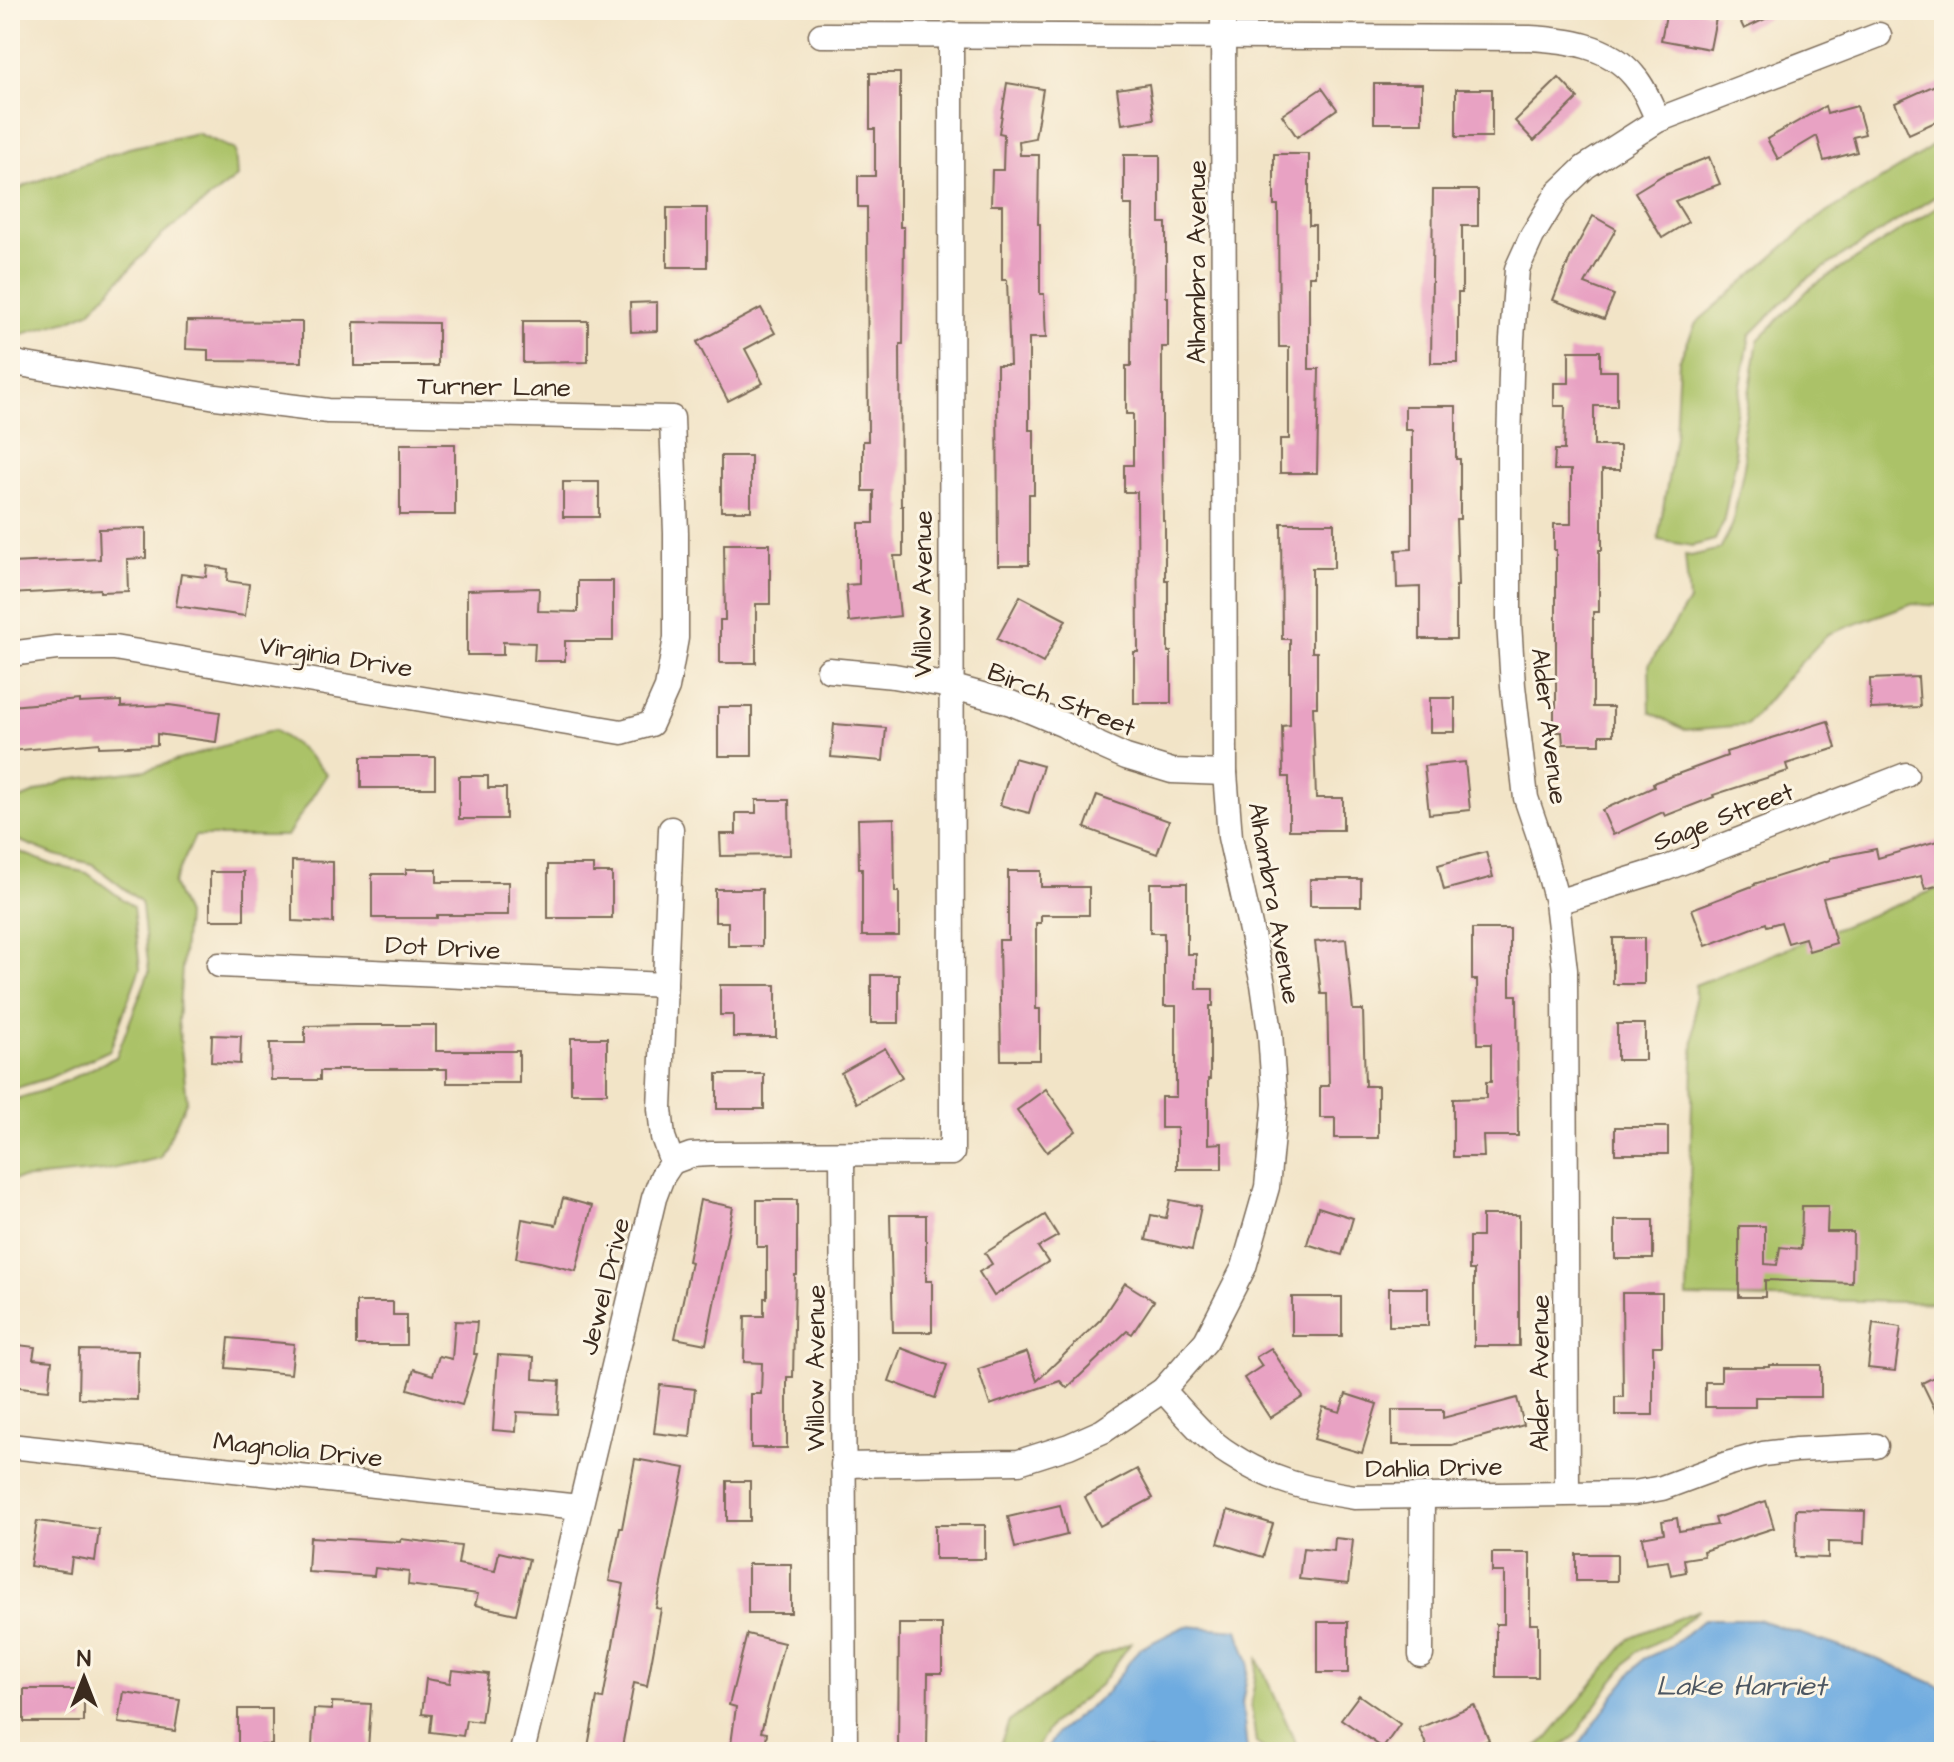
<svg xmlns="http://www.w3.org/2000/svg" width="1954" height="1762" font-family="'Architects Daughter',sans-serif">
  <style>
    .green { fill: #abc267; stroke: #737642; stroke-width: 2 }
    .water { fill: #6eabe0; stroke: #546a7f; stroke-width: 2 }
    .building { fill: #e8a2c3 }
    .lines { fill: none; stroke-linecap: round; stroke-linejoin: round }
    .minor-casing { stroke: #7b6b59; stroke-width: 27 }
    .minor { stroke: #fff; stroke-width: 24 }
    .labels { text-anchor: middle; stroke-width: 6; stroke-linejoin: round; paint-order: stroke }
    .street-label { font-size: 26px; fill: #3b2a1e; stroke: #fcf5e5 }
    .water-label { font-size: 28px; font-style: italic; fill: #4d5762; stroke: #fcf5e5 }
  </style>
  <rect width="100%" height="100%" fill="#fcf5e5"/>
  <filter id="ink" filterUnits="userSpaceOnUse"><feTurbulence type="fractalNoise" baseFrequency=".0125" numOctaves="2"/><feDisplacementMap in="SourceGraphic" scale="16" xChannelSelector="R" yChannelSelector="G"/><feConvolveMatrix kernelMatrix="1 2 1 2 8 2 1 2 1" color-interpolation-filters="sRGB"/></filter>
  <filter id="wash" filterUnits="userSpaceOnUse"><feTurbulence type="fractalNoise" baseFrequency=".006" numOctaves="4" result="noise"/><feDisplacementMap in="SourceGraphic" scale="32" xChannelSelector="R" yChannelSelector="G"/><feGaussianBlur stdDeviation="1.8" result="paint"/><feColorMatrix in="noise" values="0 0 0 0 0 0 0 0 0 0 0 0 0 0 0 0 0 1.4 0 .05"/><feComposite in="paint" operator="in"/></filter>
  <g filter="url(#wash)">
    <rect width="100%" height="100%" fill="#f2e4c7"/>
    <g class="green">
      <path d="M197,133L235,150L237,177L161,236L89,312L68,321L19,335L10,330V197L24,186L129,148Z"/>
      <path d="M1944,136V191L1805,280L1750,335L1732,436L1736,458L1723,523L1715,540L1692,546L1658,540L1675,437L1679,361L1696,323L1816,219L1919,156Z"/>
      <path d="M1944,203V606L1910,604L1828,634L1791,673L1747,725L1685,730L1650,712L1649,665L1689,601L1685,555L1691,556L1720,549L1732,526L1745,461L1742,436L1758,340L1810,288Z"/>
      <path d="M274,730L300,748L327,774L287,836H195L173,884L186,915L178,1021L187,1100L160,1158L103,1171L10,1180V1101L51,1088L116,1057L149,972L142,906L140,901L92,864L55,855L10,837V803L67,780L146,770Z"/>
      <path d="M10,848L53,865L87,873L133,907L140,968L110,1050L49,1078L10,1090Z"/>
      <path d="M1944,886V1303L1687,1297L1695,985Z"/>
      <path d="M1699,1610L1665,1638L1636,1652L1613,1681L1574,1737L1553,1752H1530L1548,1738L1631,1637Z"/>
      <path d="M1131,1643L1100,1685L1052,1724L1033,1752H997L1009,1722L1099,1656Z"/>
      <path d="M1258,1659L1298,1748L1305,1752H1269L1256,1743L1251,1705Z"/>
    </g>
    <g class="water">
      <path d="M1704,1619H1757L1879,1660L1944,1688V1752H1570L1580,1744L1620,1687L1643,1659L1670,1647Z"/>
      <path d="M1185,1626L1238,1630L1249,1663L1242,1704L1247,1750L1250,1752H1045L1057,1733L1106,1693L1139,1649Z"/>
    </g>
    <g id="blocks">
      <g class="building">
        <path d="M1667,10H1700L1717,13L1710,49L1661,40Z"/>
        <path d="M1735,10H1784L1744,29Z"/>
        <path d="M870,73H900V227H904L903,344H900L901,506H903V556H894L900,616L849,622L846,585L859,584V523H874V491H863V441H868L867,207H858V176H875V129H870Z"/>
        <path d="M1559,78L1578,98L1534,141L1515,121Z"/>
        <path d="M1944,81V118L1909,134L1895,103Z"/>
        <path d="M1007,83L1043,89L1035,138L1019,141L1020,155H1039L1038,224H1040V294H1044L1046,338H1029V430H1034V494H1029V565H998L997,365H1010L1007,280H1002V205H991L992,170H1003L1004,134L999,133Z"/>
        <path d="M1149,84L1154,119L1122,124L1117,89Z"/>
        <rect x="1374" y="84" width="48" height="39"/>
        <path d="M1322,88L1337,109L1297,137L1282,115Z"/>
        <rect x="1456" y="89" width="36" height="48"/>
        <path d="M1825,106L1827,114L1857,106L1865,134L1853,137L1857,152L1824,161L1817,136L1778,159L1767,139Z"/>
        <path d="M1274,154H1309V225H1315V276H1309V369H1319L1317,473H1280V439H1289V347H1279L1278,205H1274Z"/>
        <path d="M1124,155H1160V223H1166V297H1168V347H1162V444L1163,521H1165V580H1168V652H1171V703H1134V652H1138L1137,492H1124V465H1133V414H1126V366H1131L1132,205H1124Z"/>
        <path d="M1709,157L1720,184L1675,201L1688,222L1662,238L1635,192L1663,175Z"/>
        <path d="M1433,190H1478V226H1462V293H1458V363H1431Z"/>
        <rect x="667" y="208" width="40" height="59"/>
        <path d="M1593,216L1616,229L1585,284L1614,295L1604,319L1553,300L1570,258Z"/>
        <path d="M657,302V331L631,332L630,303Z"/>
        <path d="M761,308L775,333L745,349L763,383L728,401L697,342Z"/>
        <path d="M187,321L302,322V362L208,361V350L186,349Z"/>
        <path d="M523,321H588V362L523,363Z"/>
        <path d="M354,322L438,323V366H354Z"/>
        <path d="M1569,351H1600V371H1617V406H1594V446H1620V470H1602V550H1599V612H1593V707H1613V735H1600V744H1563L1562,732H1554V707H1556V550H1554V524H1571V470H1554L1555,450H1564L1565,406H1554V383H1569Z"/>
        <path d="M1405,406H1456V459H1460V519H1456L1458,586H1456V639H1420V587L1397,588L1396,550L1412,549V430H1405Z"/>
        <rect x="400" y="444" width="55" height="71"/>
        <rect x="721" y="456" width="30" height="55"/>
        <rect x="563" y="482" width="36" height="35"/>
        <path d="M1281,523H1334V568H1312V652H1317V707H1313L1316,798H1343V830H1289V777H1283L1282,726L1290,725V639H1282Z"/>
        <path d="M146,528V558L127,559L128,591L100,592V589L10,594V563L100,559L99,529Z"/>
        <path d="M724,544H770V604H756V663H720V620H725Z"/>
        <path d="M207,566L228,569L227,581L249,584L245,616L176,606L181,574L206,577Z"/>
        <path d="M578,581H613V641H565V661H534L535,643L503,642V655H467V590L539,588L538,611L578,612Z"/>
        <path d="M1020,596L1066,620L1043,663L997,639Z"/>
        <path d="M1918,677L1920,707L1871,709L1870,679Z"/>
        <rect x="1430" y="698" width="25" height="34"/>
        <path d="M79,700V703L121,701V707L169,705L220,712L216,742L157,734V745L99,747V743L10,751V706Z"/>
        <rect x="718" y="707" width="34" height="49"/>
        <path d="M1828,721L1836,748L1786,764L1788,771L1713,795L1714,797L1665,816L1663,812L1613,835L1602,810L1654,787L1653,783L1727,756L1726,752Z"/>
        <path d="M834,724L886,728L883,761L831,757Z"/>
        <rect x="361" y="757" width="74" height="31"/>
        <path d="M1014,758L1043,766L1029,813L1000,805Z"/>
        <path d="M1465,762L1470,810L1429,814L1424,766Z"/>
        <path d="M459,776H488V788H506V819H459Z"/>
        <path d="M1097,795L1169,821L1157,854L1085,828Z"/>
        <path d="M756,800H789L790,855L721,856L720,834H736V813H756Z"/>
        <path d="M894,818L895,892H899V936H862V869H859L858,819Z"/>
        <path d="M1944,839V884L1925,889L1921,876L1823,898L1836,943L1809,951L1805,938L1788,943L1781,922L1767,926L1766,923L1706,946L1692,909L1755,885L1754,884L1830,860V858L1876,849L1878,858Z"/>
        <path d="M1486,852L1493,877L1444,890L1438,865Z"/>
        <path d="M292,861L333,862V923L292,921Z"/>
        <path d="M548,865H593V873H612V918H548Z"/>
        <path d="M406,869H437V882H508V915H437V918H372V874H406Z"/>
        <path d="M1008,871H1041V887H1089V915H1041V923H1036V1009H1040V1060H1001L999,940H1008Z"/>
        <rect x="210" y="872" width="34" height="48"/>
        <rect x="1310" y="879" width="51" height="27"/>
        <path d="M1150,883H1187V954H1196V989H1213V1006H1210V1079H1208V1144L1222,1143V1169H1177V1128H1161V1097H1176V1006H1164V933H1150Z"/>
        <path d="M715,889H762V946H728V922H715Z"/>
        <path d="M1472,929H1510V995H1517L1518,1136H1483L1484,1157H1453V1099L1486,1098V1082H1491V1044H1478L1477,980H1472Z"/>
        <rect x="1613" y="938" width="31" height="46"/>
        <path d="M1346,939L1353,1010H1363L1365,1086H1378V1138H1335V1118H1320V1086H1329L1327,994H1321L1315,942Z"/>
        <rect x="871" y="975" width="28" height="48"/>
        <path d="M720,985H776V1037H733V1015H720Z"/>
        <rect x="1617" y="1024" width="28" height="36"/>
        <path d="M356,1025H436V1051H519V1083H447V1069H337V1071H320V1080H271L270,1043H305V1026Z"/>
        <path d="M212,1035L241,1036L240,1064L211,1062Z"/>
        <rect x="571" y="1038" width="36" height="55"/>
        <path d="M885,1048L902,1077L857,1103L841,1073Z"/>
        <rect x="717" y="1074" width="47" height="35"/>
        <path d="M1046,1089L1076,1131L1047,1152L1017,1110Z"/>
        <rect x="1615" y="1127" width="53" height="27"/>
        <path d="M563,1198L592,1206L576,1271L540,1262L516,1258L522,1219L556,1225Z"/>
        <path d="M700,1200L733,1207L706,1344L675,1338L691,1262L688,1261Z"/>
        <path d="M757,1200H797V1275H795L793,1377H787V1448H751V1394H761L762,1363L744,1362L745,1316H764V1298H767V1247H757Z"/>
        <path d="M1170,1200L1201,1206L1192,1250L1146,1240L1151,1215L1166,1218Z"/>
        <path d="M1802,1206H1828L1827,1232H1853L1852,1283L1765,1280V1297H1739V1226H1765V1264L1777,1265L1780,1247L1801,1249Z"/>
        <path d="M1318,1207L1353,1218L1342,1255L1307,1244Z"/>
        <path d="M890,1215H926V1281H932V1332H893Z"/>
        <path d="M1045,1215L1058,1236L1038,1247L1048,1262L994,1296L979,1272L992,1264L985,1253Z"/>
        <path d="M1482,1215H1519V1346H1474V1270H1469V1237H1482Z"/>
        <rect x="1615" y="1220" width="38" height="39"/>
        <path d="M1125,1283L1154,1301L1132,1334L1127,1331L1067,1388L1060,1381L990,1405L978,1369L1027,1352L1037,1381L1101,1319Z"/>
        <rect x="1389" y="1288" width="39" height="38"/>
        <path d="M1622,1293H1662V1346H1653V1415H1615V1397H1623Z"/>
        <rect x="1292" y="1297" width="50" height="39"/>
        <path d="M356,1302H393V1315H406V1345H356Z"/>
        <path d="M455,1321L477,1322L474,1354H477L462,1405L408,1389L414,1369L433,1375L439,1356L452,1359Z"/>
        <path d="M1873,1323L1901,1327L1895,1371L1868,1368Z"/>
        <path d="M229,1338L294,1344L291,1374L226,1368Z"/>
        <path d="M10,1344L35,1347L33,1359L52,1361L49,1390L10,1386Z"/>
        <path d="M901,1348L947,1365L935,1398L889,1381Z"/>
        <path d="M1271,1348L1303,1397L1270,1418L1244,1378L1262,1366L1256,1357Z"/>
        <path d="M80,1350L138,1351L137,1400L79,1398Z"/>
        <path d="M498,1355L534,1357L533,1379L560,1381L558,1414L517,1412L516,1432L493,1430Z"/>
        <path d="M1770,1365H1821V1397H1755V1407H1705V1382H1721V1367H1770Z"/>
        <path d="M1944,1372V1428L1922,1383Z"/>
        <path d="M660,1385L695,1389L690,1437L654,1433Z"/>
        <path d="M1346,1394L1377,1404L1362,1453L1314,1439L1323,1407L1340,1412Z"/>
        <path d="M1517,1398L1524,1425L1452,1445H1392V1410H1443V1418Z"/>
        <path d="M635,1459L685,1468L656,1608L661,1609L647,1686L634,1683L621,1752H587L597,1698L603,1699L624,1584L609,1581L620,1528H622Z"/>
        <path d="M1137,1469L1153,1498L1100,1526L1085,1497Z"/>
        <rect x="727" y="1481" width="23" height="40"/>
        <path d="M1766,1501L1774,1528L1703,1551L1704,1556L1684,1559L1686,1572L1671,1575L1668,1561L1646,1564L1642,1537L1664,1533L1662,1521L1677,1518L1679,1531L1717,1525L1715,1518Z"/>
        <path d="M1060,1505L1067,1535L1015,1548L1008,1517Z"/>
        <path d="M1796,1509L1865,1511L1864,1543L1828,1542V1558L1795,1557Z"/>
        <path d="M1228,1510L1273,1524L1263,1557L1218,1543Z"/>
        <path d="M37,1521L99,1529L95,1561L72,1557L70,1572L30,1566Z"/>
        <rect x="935" y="1525" width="50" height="34"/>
        <path d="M310,1537L400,1542L401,1539L461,1546L458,1564L495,1571L499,1552L529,1559L516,1614L475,1605L478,1594L408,1585L409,1572L375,1568L374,1576L308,1572Z"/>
        <path d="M1335,1538L1353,1540L1348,1584L1299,1579L1303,1548L1334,1551Z"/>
        <path d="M1492,1553H1530V1624H1538V1677H1496V1624H1504V1572H1492Z"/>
        <rect x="1576" y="1554" width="41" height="27"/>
        <rect x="748" y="1564" width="43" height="49"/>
        <rect x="1318" y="1622" width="30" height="51"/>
        <path d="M899,1624H942V1673H928L927,1752H898Z"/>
        <path d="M747,1634L784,1643L761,1732L767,1733L764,1752H730L736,1707L729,1705Z"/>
        <path d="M452,1670L488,1674L481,1722L466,1720L463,1736L430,1732L432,1715L422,1714L426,1679L450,1683Z"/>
        <rect x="24" y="1689" width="60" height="33"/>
        <path d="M124,1692L180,1700L175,1731L119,1723Z"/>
        <path d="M1359,1695L1400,1724L1383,1748L1341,1719Z"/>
        <path d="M332,1702L371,1704L368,1749L312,1746L314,1709L332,1710Z"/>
        <path d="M1474,1705L1489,1740L1459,1752H1429L1419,1728Z"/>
        <rect x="238" y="1709" width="34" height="36"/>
      </g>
    </g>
  </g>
  <g filter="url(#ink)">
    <use href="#blocks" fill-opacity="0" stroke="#7b6b59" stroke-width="2"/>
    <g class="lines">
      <g class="minor-casing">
        <g id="minor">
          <path d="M821,35L1530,38C1566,40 1609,45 1634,76C1645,88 1651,106 1658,120"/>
          <path d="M10,360L20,364L216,397L328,411L672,418L676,533V638L667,688L651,724L622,732L114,648H56L10,654"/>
          <path d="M829,670L894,676L950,686L1011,703L1064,725L1099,745L1126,757L1172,771L1225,773"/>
          <path d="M671,829L660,1109L663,1137L672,1162"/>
          <path d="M1557,902L1667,868L1906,775"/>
          <path d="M219,965L665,985"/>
          <path d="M842,1154L845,1752"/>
          <path d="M672,1162L691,1155L711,1154L952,1153L951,35"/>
          <path d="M1163,1390C1184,1413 1205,1439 1231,1455C1269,1480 1310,1490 1354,1497L1634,1493L1662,1488L1727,1464L1763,1454L1796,1450L1876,1446"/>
          <path d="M10,1446L579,1507"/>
          <path d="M843,1465L1019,1462L1069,1446L1103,1431L1163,1390L1206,1341L1244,1267L1267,1187L1275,1104L1270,1033L1263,984L1230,837L1225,773L1223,10"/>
          <path d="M1567,1493L1565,970L1557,902L1539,836L1526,798L1513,686L1509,622V445L1512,339L1517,269L1532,236L1558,193L1585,167L1658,120L1879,35"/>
          <path d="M1421,1655L1422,1497"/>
          <path d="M522,1752L654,1198L662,1177L672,1162"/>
        </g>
      </g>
      <use href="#minor" class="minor"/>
    </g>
  </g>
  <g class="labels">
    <g class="street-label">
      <text transform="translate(1196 262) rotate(-90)" y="9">Alhambra Avenue</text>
      <text transform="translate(494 386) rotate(1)" y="9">Turner Lane</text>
      <text transform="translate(922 594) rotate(-90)" y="9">Willow Avenue</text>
      <text transform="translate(336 656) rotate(9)" y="9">Virginia Drive</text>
      <text transform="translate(1062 699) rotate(22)" y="9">Birch Street</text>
      <text transform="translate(1550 726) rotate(83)" y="9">Alder Avenue</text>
      <text transform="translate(1723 816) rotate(-21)" y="9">Sage Street</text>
      <text transform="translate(1275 903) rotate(80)" y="9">Alhambra Avenue</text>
      <text transform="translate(443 947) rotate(3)" y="9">Dot Drive</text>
      <text transform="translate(604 1286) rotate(-76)" y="9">Jewel Drive</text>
      <text transform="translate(815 1368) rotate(-90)" y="9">Willow Avenue</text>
      <text transform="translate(1539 1373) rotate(-90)" y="9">Alder Avenue</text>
      <text transform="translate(298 1449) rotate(6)" y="9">Magnolia Drive</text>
      <text transform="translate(1434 1467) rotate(-1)" y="9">Dahlia Drive</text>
    </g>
    <g class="water-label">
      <text x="1741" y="1695">Lake Harriet</text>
    </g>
  </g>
  <rect width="1954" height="1762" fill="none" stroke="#fcf5e5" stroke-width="40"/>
  <g transform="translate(84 1678)" stroke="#fcf5e5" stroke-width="6" paint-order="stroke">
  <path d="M0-6L14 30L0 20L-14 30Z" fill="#3b2a1e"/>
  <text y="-12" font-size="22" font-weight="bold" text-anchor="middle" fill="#3b2a1e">N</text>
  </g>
</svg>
